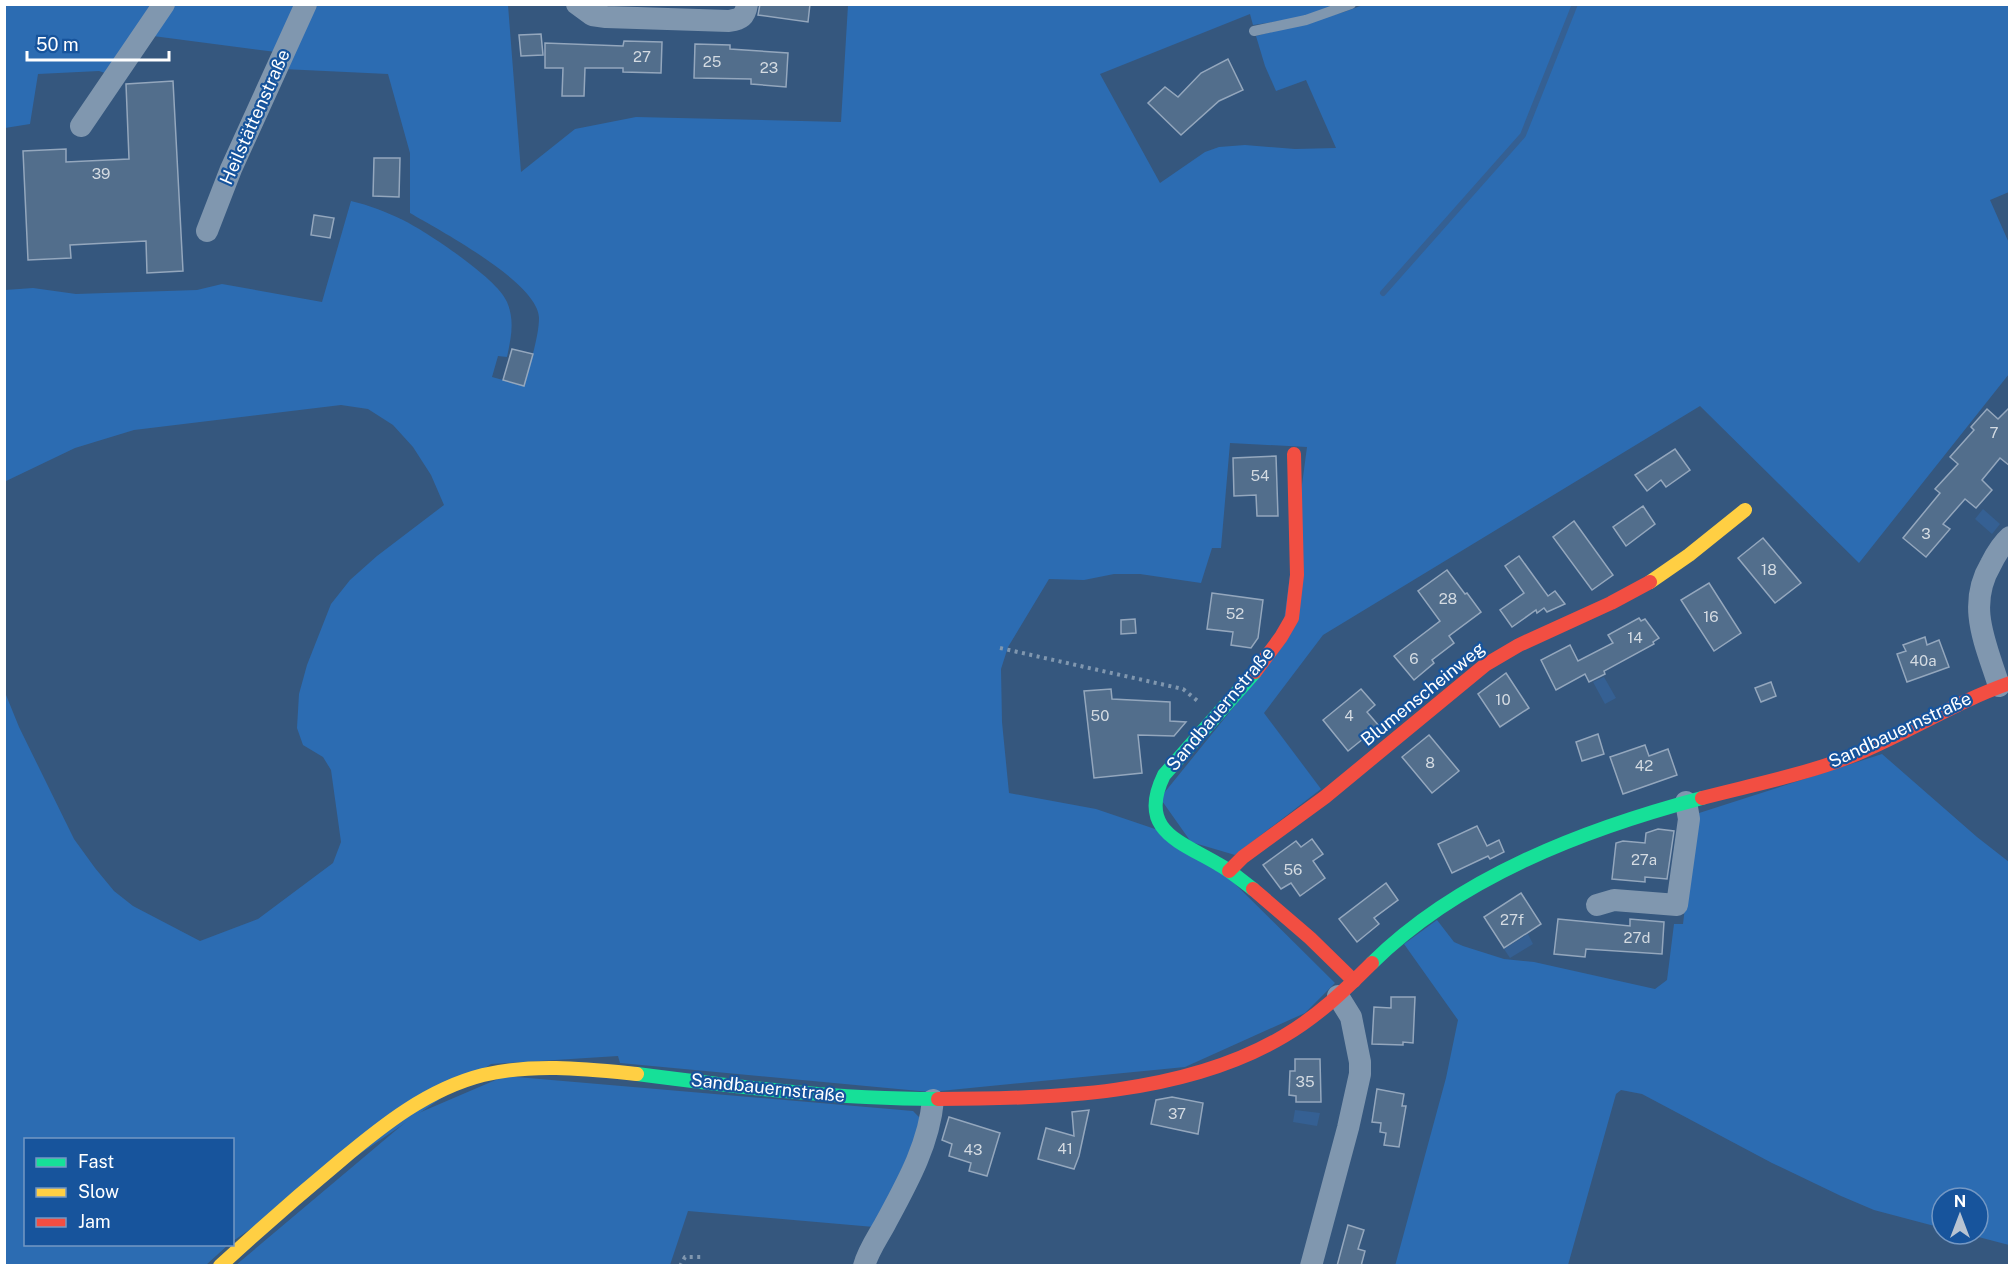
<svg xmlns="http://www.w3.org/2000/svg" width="2014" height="1270" font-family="'Public Sans',sans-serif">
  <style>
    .green { fill: #2c6cb2 }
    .water { fill: #356093 }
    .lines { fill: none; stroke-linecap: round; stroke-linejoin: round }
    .stream { stroke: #356093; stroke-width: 6 }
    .building { fill: #526e8c; stroke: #94a7bd; stroke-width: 1.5 }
    .path { stroke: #8097af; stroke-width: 4; stroke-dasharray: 3 4.5; stroke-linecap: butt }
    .lane { stroke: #8097af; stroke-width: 10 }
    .street { stroke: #8097af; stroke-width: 22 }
    .fast { stroke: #16e098; stroke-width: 14 }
    .slow { stroke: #ffcf43; stroke-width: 14 }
    .jam { stroke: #f24e42; stroke-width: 14 }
    .labels { text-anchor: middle; stroke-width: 4.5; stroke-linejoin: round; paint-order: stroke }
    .number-label { font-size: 15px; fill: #d4dbe2 }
    .street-label { font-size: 18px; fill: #fff; stroke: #17549c }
  </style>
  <rect width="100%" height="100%" fill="#35577e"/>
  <g class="green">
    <path d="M5,5H157L105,73L99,71L38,74L30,124L5,128Z"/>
    <path d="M170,5H298L276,52L153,36Z"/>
    <path d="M313,5H508L521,172L575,129L636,117L841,122L848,5H1340L1294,19L1253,25L1250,14L1100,74L1160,183L1205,152L1219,147L1245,145L1295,149L1336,148L1306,80L1276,91L1265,66L1256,36L1344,12L1363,5H2009V192L1990,200L2009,243V374L1859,563L1700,406L1323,635L1264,713L1321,789L1235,855L1191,842L1160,798L1280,650L1307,447L1230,443L1221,548H1212L1201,583L1140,574H1114L1084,580L1049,579L1008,647L1001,669L1002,722L1009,793L1096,809L1158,830L1228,877L1335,983L1305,1013L1185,1067L930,1092L620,1063L618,1056L491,1064L233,1241L232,1140H26V1244L228,1245L206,1265H5L4,690L19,727L74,839L95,868L114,891L133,906L200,941L258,919L333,863L341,842L331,770L323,757L303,745L297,728L299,694L307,665L331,604L350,580L377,556L444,505L431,475L413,447L393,425L368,409L341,405L134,430L75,448L4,482L5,290L33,288L76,294L197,290L222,284L322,302L351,201C369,205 386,212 403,220C427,232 498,279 507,302C515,321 511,338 507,357L498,356L492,377L524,386C529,367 539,337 539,318C539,283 439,230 410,213V153L388,74L283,69Z"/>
    <path d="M1882,754L1977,837L2009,862V1245L1967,1234H1978V1198H1942V1228L1874,1210L1841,1196L1772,1163L1642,1094L1621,1090L1616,1094L1568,1265L1395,1266L1446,1078L1458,1020L1404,944L1437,920L1454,942L1463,946L1504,959L1534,962L1655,989L1667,980L1674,924H1683L1696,814Z"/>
    <path d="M505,1076L913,1111L919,1117L922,1126L874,1227L688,1211L670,1265H236L414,1115Z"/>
  </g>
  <g class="water">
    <path d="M1983,509L2000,524L1992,534L1975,519Z"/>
    <path d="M1604,677L1616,698L1605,704L1593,682Z"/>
    <path d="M1528,934L1533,944L1510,958L1504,949Z"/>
    <path d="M1295,1110L1320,1113L1317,1126L1293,1122Z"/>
  </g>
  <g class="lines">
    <path class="stream" d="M1383,293L1523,135L1575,4"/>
  </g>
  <g class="building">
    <path d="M760,4H810L808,22L758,15Z"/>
    <path d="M541,34L543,55L521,56L519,35Z"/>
    <path d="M624,41L662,42L661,73L623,72V68H585L584,96H562L563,68H545V43L623,46Z"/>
    <path d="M695,44L730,45V49L788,53L786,87L751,84V79L694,78Z"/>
    <path d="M1228,59L1243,90L1219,101L1181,135L1148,103L1165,87L1178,97L1201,73Z"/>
    <path d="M173,81L183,271L147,273L146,241L70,245L71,258L28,260L23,151L66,149V162L129,159L126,84Z"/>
    <path d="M374,158H400L399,197L373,196Z"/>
    <path d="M314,215L334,218L330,238L311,235Z"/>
    <path d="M512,349L533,354L524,386L503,380Z"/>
    <path d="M2010,407V466L2000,458L1982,480L1992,490L1976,508L1965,499L1943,524L1950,529L1926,557L1903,538L1940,493L1935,489L1958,464L1950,457L1974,430L1971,427L1987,409L1998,419Z"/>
    <path d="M1675,449L1690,470L1666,487L1661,480L1647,491L1635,475Z"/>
    <path d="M1276,456L1278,516H1257L1256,495L1234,496L1233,458Z"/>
    <path d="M1643,506L1655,524L1626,546L1613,527Z"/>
    <path d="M1574,521L1613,575L1592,590L1553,537Z"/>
    <path d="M1763,538L1801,583L1775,603L1738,558Z"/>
    <path d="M1519,556L1548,596L1555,591L1565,604L1547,612L1544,608L1537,613L1536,610L1512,627L1500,610L1524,593L1505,566Z"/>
    <path d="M1447,570L1465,594L1467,593L1481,612L1449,636L1454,643L1432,660L1434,663L1414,680L1394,656L1440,621L1418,591Z"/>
    <path d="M1709,583L1741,633L1714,651L1681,600Z"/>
    <path d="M1212,593L1263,600L1258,638L1251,648L1231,645L1233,632L1207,629Z"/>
    <path d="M1639,618L1641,621L1645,619L1659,638L1653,642L1654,644L1604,671L1605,674L1589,682L1585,674L1556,690L1541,660L1570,645L1578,661L1613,643L1608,635Z"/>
    <path d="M1135,619L1136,633L1121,634V620Z"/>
    <path d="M1925,637L1927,645L1939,640L1949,667L1907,682L1897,654L1906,651L1903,645Z"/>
    <path d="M1506,673L1529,708L1500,727L1478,694Z"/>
    <path d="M1771,682L1776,696L1761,702L1755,688Z"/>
    <path d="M1111,689L1112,699L1170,702V721L1186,722L1174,736L1138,735L1142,773L1094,778L1084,691Z"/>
    <path d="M1361,689L1375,705L1367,712L1379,726L1348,751L1323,720Z"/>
    <path d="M1598,734L1604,754L1582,761L1576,742Z"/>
    <path d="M1429,735L1459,771L1432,793L1402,757Z"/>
    <path d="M1645,745L1649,756L1668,749L1677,775L1623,794L1610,757Z"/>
    <path d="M1477,826L1487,846L1499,840L1504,852L1490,859L1488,856L1452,873L1438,844Z"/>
    <path d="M1658,829L1674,831L1667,879L1645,877V882L1612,879L1616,843L1623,841L1645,843L1646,833Z"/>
    <path d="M1312,839L1323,854L1313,861L1325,878L1300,896L1291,883L1281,889L1263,865L1296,841L1301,847Z"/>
    <path d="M1386,883L1398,900L1374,918L1379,924L1357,942L1339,919Z"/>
    <path d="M1521,893L1541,924L1504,948L1484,917Z"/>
    <path d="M1558,919L1630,926V919L1664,922L1662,954L1586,949L1585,957L1554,954Z"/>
    <path d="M1391,997H1415L1413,1043L1403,1042V1045L1372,1044L1374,1007L1391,1008Z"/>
    <path d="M1295,1059H1320L1321,1102H1296V1096L1289,1095L1290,1071H1295Z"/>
    <path d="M1377,1089L1404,1094L1402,1106H1406L1399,1147L1384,1145L1386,1133L1380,1132L1381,1123L1372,1122Z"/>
    <path d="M1172,1097L1203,1103L1198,1134L1151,1124L1156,1100Z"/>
    <path d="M1089,1110L1079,1156L1074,1169L1038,1159L1046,1128L1074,1136L1072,1112Z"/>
    <path d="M949,1117L1000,1133L987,1176L969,1171L971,1163L949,1156L952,1144L942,1140Z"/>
    <path d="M1348,1225L1364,1230L1358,1249L1365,1251L1361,1266H1337Z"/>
  </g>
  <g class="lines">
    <g class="path">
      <path d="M1000,648L1183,689L1199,702"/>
      <path d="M680,1266L685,1257H704"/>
    </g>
    <path class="lane" d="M1254,31L1306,20L1351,4"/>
    <g class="street">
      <path d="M577,4L592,15L606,17L729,21C741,19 745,17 747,4"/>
      <path d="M81,126L164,4"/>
      <path d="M207,231L231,169L306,4"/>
      <path d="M1999,686C1986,644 1966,606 1991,564C1996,554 2001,545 2010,537"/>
      <path d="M1597,905L1614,900L1677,905L1689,819L1686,802"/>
      <path d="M864,1266C868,1251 878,1237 885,1224C906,1185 929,1145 933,1100"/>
      <path d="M1311,1266L1348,1128L1360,1074V1062L1351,1017L1338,996"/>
    </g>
    <g class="fast">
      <path d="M1253,889C1242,881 1231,871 1218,864C1179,841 1137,830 1164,775L1255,672"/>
      <path d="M1372,963C1459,877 1585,829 1702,798"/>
      <path d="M637,1074C737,1087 837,1099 938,1099"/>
    </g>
    <g class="slow">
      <path d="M1650,582L1689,555L1745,510"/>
      <path d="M220,1266C259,1230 299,1195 340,1161C383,1125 428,1089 483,1075C534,1063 586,1069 637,1074"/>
    </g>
    <g class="jam">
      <path d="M1255,672L1281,637L1292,618L1297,575L1294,454"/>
      <path d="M1702,798C1752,785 1803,775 1852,756C1906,734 1955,702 2010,683"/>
      <path d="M1229,871L1243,857L1325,797L1485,665L1519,645L1611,603L1650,582"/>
      <path d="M1253,889L1310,938L1354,981"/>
      <path d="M938,1099C1051,1099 1185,1095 1284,1036C1318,1016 1345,990 1372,963"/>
    </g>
  </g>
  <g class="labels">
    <g class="number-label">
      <text x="642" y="62">27</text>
      <text x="712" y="67">25</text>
      <text x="769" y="73">23</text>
      <text x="101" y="179">39</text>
      <text x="1994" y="438">7</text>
      <text x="1260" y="481">54</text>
      <text x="1926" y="539">3</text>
      <text x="1769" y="575">18</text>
      <text x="1448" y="604">28</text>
      <text x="1235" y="619">52</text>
      <text x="1711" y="622">16</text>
      <text x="1635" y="643">14</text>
      <text x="1414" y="664">6</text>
      <text x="1923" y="666">40a</text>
      <text x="1503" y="705">10</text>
      <text x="1100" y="721">50</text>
      <text x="1349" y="721">4</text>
      <text x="1430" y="768">8</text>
      <text x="1644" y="771">42</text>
      <text x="1644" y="865">27a</text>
      <text x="1293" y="875">56</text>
      <text x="1512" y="925">27f</text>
      <text x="1637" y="943">27d</text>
      <text x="1305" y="1087">35</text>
      <text x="1177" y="1119">37</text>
      <text x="1065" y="1154">41</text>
      <text x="973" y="1155">43</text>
    </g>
    <g class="street-label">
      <text transform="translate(255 117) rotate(-66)" y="6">Heilstättenstraße</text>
      <text transform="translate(1423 694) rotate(-39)" y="6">Blumenscheinweg</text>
      <text transform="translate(1220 709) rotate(-50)" y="6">Sandbauernstraße</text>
      <text transform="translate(1900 730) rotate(-25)" y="6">Sandbauernstraße</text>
      <text transform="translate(768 1088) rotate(6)" y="6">Sandbauernstraße</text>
    </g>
  </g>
  <rect width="2014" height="1270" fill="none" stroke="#ffffff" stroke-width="12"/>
  <rect x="24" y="1138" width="210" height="108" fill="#17549c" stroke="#7498c4" stroke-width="1.5"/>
  <rect x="36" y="1158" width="30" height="9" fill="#16e098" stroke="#7498c4" stroke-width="1.5"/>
  <text x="78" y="1168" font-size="18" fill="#ffffff">Fast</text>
  <rect x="36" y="1188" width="30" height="9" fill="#ffcf43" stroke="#7498c4" stroke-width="1.5"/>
  <text x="78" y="1198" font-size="18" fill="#ffffff">Slow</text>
  <rect x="36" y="1218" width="30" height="9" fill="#f24e42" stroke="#7498c4" stroke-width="1.5"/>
  <text x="78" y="1228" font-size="18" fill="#ffffff">Jam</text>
  <g transform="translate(1960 1216)"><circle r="28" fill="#17549c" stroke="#7498c4" stroke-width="1.5"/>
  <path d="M0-4.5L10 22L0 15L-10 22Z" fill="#b8c4d2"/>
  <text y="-9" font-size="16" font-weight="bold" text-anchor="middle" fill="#ffffff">N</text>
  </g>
  <path d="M27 51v9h142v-9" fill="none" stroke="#ffffff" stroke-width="3"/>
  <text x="36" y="51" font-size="18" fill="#ffffff" stroke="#17549c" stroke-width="4.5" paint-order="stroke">50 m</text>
</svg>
